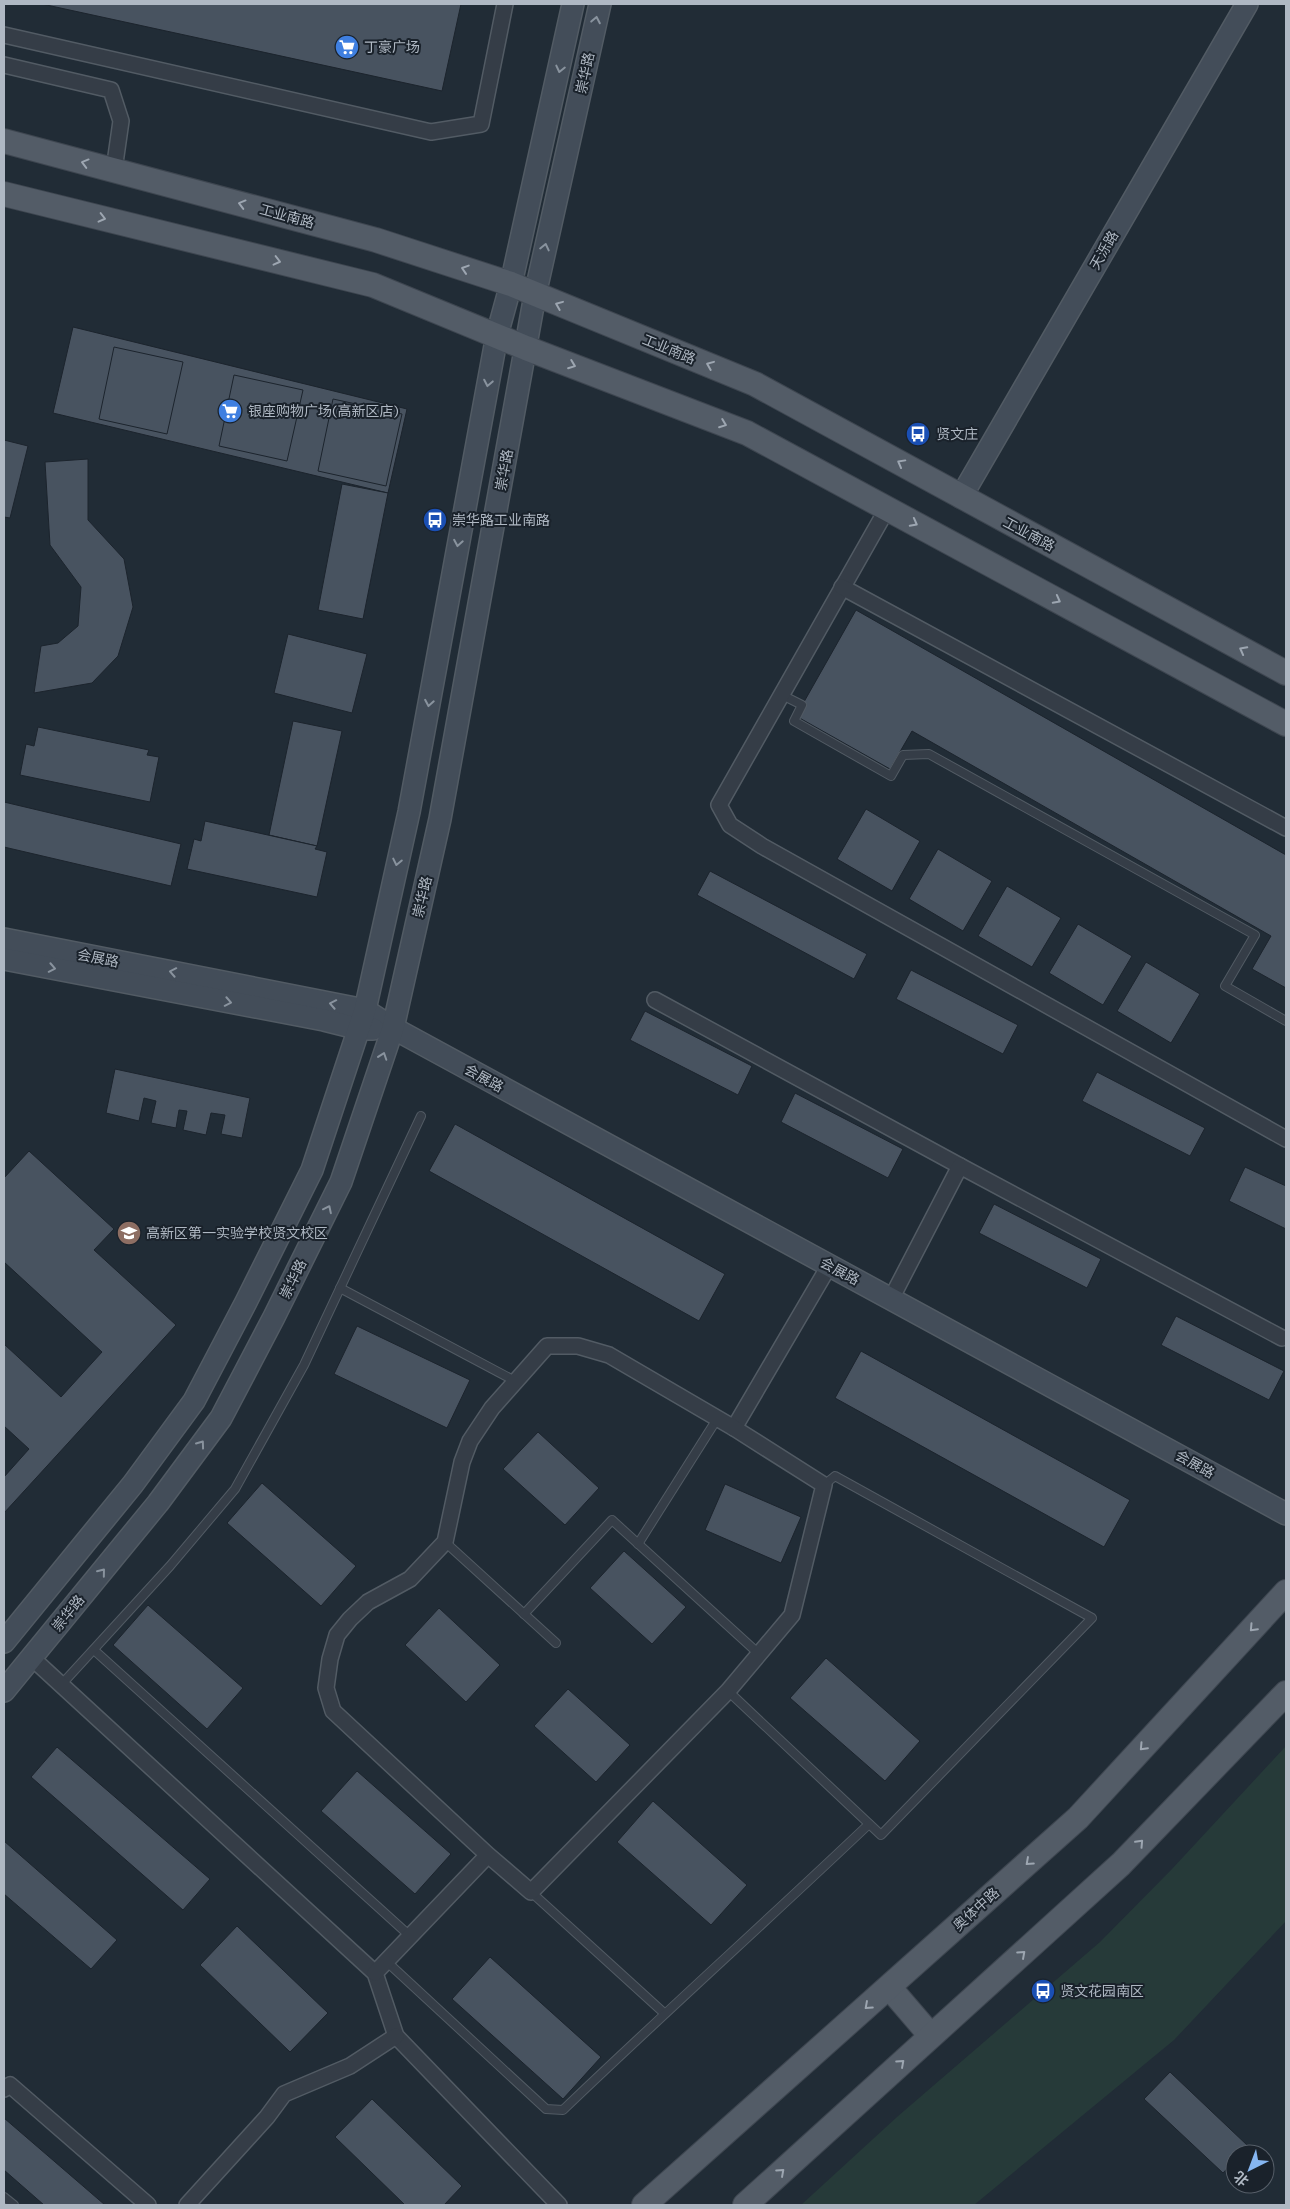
<svg xmlns="http://www.w3.org/2000/svg" width="1290" height="2209" font-family="Commissioner,'Noto Sans SC',sans-serif">
  <style>
    .green { fill: #263a39 }
    .building { fill: #485360; stroke: #1c242d }
    .lines { fill: none; stroke-linecap: round; stroke-linejoin: round }
    .lane-casing { stroke: #525b64; stroke-width: 10 }
    .street-casing { stroke: #525b64; stroke-width: 18 }
    .secondary-casing { stroke: #525b64; stroke-width: 24 }
    .primary-casing { stroke: #3e4650; stroke-width: 26 }
    .lane { stroke: #353d47; stroke-width: 8 }
    .street { stroke: #353d47; stroke-width: 15 }
    .secondary { stroke: #434d59; stroke-width: 21 }
    .primary { stroke: #535c67; stroke-width: 24 }
    .oneway { stroke: #89939e }
    .oneway2 { stroke: #9da6b1 }
    .labels { text-anchor: middle; stroke-width: 4; stroke-linejoin: round; paint-order: stroke }
    .poi-label { font-size: 14px; fill: #afb8c3; stroke: #1a222b; text-anchor: start }
    .street-label { font-size: 14px; fill: #afb8c3; stroke: #1a222b }
  </style>
  <rect width="100%" height="100%" fill="#212c36"/>
  <path class="green" d="M1286,1746V1921L1174,2040L974,2205H801L897,2117L1100,1942L1172,1869Z"/>
  <g class="building">
    <path d="M42,4H461L442,91Z"/>
    <path d="M73,327L407,409L388,493L53,413Z"/>
    <path d="M114,347L183,362L167,434L99,419Z"/>
    <path d="M234,375L303,390L287,461L219,446Z"/>
    <path d="M333,399L402,414L386,486L318,471Z"/>
    <path d="M4,440L28,446L10,518L4,517Z"/>
    <path d="M88,459V520L124,559L133,607L118,656L92,683L34,693L41,646L58,643L78,626L81,587L50,545L45,462Z"/>
    <path d="M342,484L388,493L363,619L318,610Z"/>
    <path d="M856,610L1286,855V988L1252,969L1271,936L912,731L890,769L796,716Z"/>
    <path d="M288,634L367,654L352,713L274,693Z"/>
    <path d="M293,721L342,731L317,846L269,835Z"/>
    <path d="M38,727L149,750L147,755L159,757L150,802L20,775L26,744L34,746Z"/>
    <path d="M4,802L181,844L171,886L4,847Z"/>
    <path d="M866,809L920,841L892,891L837,859Z"/>
    <path d="M205,821L317,846L315,849L327,852L317,897L187,869L194,839L201,841Z"/>
    <path d="M938,849L992,881L963,931L909,899Z"/>
    <path d="M710,871L867,954L854,979L697,895Z"/>
    <path d="M1007,886L1061,918L1032,967L978,936Z"/>
    <path d="M1078,924L1132,956L1103,1005L1049,973Z"/>
    <path d="M1146,962L1200,994L1171,1043L1117,1011Z"/>
    <path d="M911,970L1018,1025L1003,1054L896,999Z"/>
    <path d="M645,1011L752,1066L738,1095L630,1040Z"/>
    <path d="M115,1069L250,1098L242,1138L221,1134L225,1115L211,1113L206,1135L183,1130L187,1111L179,1110L176,1128L151,1123L156,1101L144,1098L139,1121L106,1113Z"/>
    <path d="M1097,1072L1205,1128L1190,1156L1082,1101Z"/>
    <path d="M795,1093L903,1149L888,1178L781,1122Z"/>
    <path d="M455,1124L725,1274L699,1321L429,1171Z"/>
    <path d="M29,1151L114,1229L94,1250L176,1325L4,1513V1477L29,1449L4,1426V1344L61,1397L102,1352L4,1262V1178Z"/>
    <path d="M1245,1167L1286,1186V1229L1229,1201Z"/>
    <path d="M994,1204L1101,1259L1087,1288L979,1233Z"/>
    <path d="M1176,1316L1284,1371L1269,1400L1161,1345Z"/>
    <path d="M357,1326L470,1380L447,1428L334,1374Z"/>
    <path d="M861,1351L1130,1500L1104,1547L835,1398Z"/>
    <path d="M538,1432L599,1488L565,1525L503,1469Z"/>
    <path d="M262,1483L356,1566L321,1606L227,1523Z"/>
    <path d="M725,1484L801,1517L781,1563L705,1530Z"/>
    <path d="M624,1551L686,1607L652,1644L590,1588Z"/>
    <path d="M148,1605L243,1688L207,1729L113,1645Z"/>
    <path d="M439,1608L500,1665L466,1702L405,1645Z"/>
    <path d="M826,1658L920,1741L885,1781L790,1698Z"/>
    <path d="M568,1689L630,1745L596,1782L534,1726Z"/>
    <path d="M57,1747L210,1879L183,1910L31,1777Z"/>
    <path d="M357,1771L451,1854L415,1894L321,1811Z"/>
    <path d="M653,1801L747,1885L711,1925L617,1842Z"/>
    <path d="M4,1841L117,1940L91,1969L4,1894Z"/>
    <path d="M237,1926L328,2013L290,2052L200,1965Z"/>
    <path d="M490,1957L601,2057L563,2099L452,1999Z"/>
    <path d="M1170,2072L1248,2146L1241,2154H1235V2160L1223,2173L1144,2099Z"/>
    <path d="M372,2099L462,2186L444,2205H405L335,2137Z"/>
    <path d="M4,2118L105,2205H44L4,2170Z"/>
  </g>
  <g class="lines">
    <g class="lane-casing">
      <g id="lane">
        <path d="M782,695L802,705L794,721L891,776L903,755L929,754L1255,935L1225,986L1286,1021"/>
        <path d="M340,1288L515,1381"/>
        <path d="M445,1542L556,1643"/>
        <path d="M638,1544L717,1419"/>
        <path d="M524,1614L612,1520L759,1654"/>
        <path d="M94,1650L410,1936"/>
        <path d="M61,1685L170,1566L235,1489L304,1365L421,1116"/>
        <path d="M728,1691L881,1835L1092,1618L835,1476L824,1485"/>
        <path d="M531,1892L664,2013"/>
        <path d="M386,1961L546,2109L563,2110C664,2013 768,1920 869,1824"/>
        <path d="M4,2197L14,2205"/>
      </g>
    </g>
    <g class="street-casing">
      <g id="street">
        <path d="M4,35L431,132L481,124L505,4"/>
        <path d="M4,65L111,90L121,121L114,170"/>
        <path d="M887,509L719,805L730,825L762,846L1286,1139"/>
        <path d="M842,587L1286,828"/>
        <path d="M655,1000L960,1166"/>
        <path d="M891,1299L960,1166L1282,1338"/>
        <path d="M734,1428L829,1266"/>
        <path d="M32,1658L375,1973L396,2036L559,2205"/>
        <path d="M375,1973L488,1855L531,1892L728,1691L792,1615L824,1485L734,1428L609,1355L578,1346H547L492,1408L470,1441L462,1462L445,1542L410,1579L368,1602L350,1619L337,1635L330,1659L326,1688L333,1711L488,1855"/>
        <path d="M4,2089L10,2085L148,2205"/>
        <path d="M187,2205L267,2117L284,2094L350,2066L396,2036"/>
      </g>
    </g>
    <g class="secondary-casing">
      <g id="secondary">
        <path d="M961,497L1247,4"/>
        <path d="M4,939L365,1010L393,1028L1286,1514"/>
        <path d="M4,959L324,1020L360,1029H373"/>
        <path d="M4,1642L133,1484L194,1401L246,1302L312,1170L365,1010L409,812L497,335L511,284L573,4"/>
        <path d="M4,1691L158,1503L221,1418L274,1317L341,1182L393,1028L440,819L535,295L600,4"/>
      </g>
    </g>
    <g class="primary-casing">
      <g id="primary">
        <path d="M4,141L376,240L511,284L755,384L1286,673"/>
        <path d="M4,194L373,285L526,348L747,433L1286,724"/>
        <path d="M889,1987L931,2036"/>
        <path d="M644,2205L1078,1818L1286,1592"/>
        <path d="M745,2205L1121,1864L1286,1693"/>
      </g>
    </g>
    <use href="#lane" class="lane"/>
    <use href="#street" class="street"/>
    <use href="#secondary" class="secondary"/>
    <use href="#primary" class="primary"/>
  </g>
  <defs><path id="oneway-chevron" d="M-2-3.5L2.5 0L-2 3.5" fill="none" stroke-width="1.6" stroke-linecap="round" stroke-linejoin="round" transform="scale(1.25)"/></defs>
  <g class="oneway">
    <use href="#oneway-chevron" transform="translate(596 20) rotate(-79)"/>
    <use href="#oneway-chevron" transform="translate(560 69) rotate(103)"/>
    <use href="#oneway-chevron" transform="translate(545 247) rotate(-77)"/>
    <use href="#oneway-chevron" transform="translate(488 383) rotate(101)"/>
    <use href="#oneway-chevron" transform="translate(458 543) rotate(100)"/>
    <use href="#oneway-chevron" transform="translate(429 703) rotate(100)"/>
    <use href="#oneway-chevron" transform="translate(397 862) rotate(102)"/>
    <use href="#oneway-chevron" transform="translate(52 968) rotate(11)"/>
    <use href="#oneway-chevron" transform="translate(173 972) rotate(-169)"/>
    <use href="#oneway-chevron" transform="translate(228 1002) rotate(11)"/>
    <use href="#oneway-chevron" transform="translate(333 1004) rotate(-169)"/>
    <use href="#oneway-chevron" transform="translate(383 1056) rotate(-71)"/>
    <use href="#oneway-chevron" transform="translate(328 1209) rotate(-64)"/>
    <use href="#oneway-chevron" transform="translate(201 1444) rotate(-54)"/>
    <use href="#oneway-chevron" transform="translate(102 1572) rotate(-51)"/>
  </g>
  <g class="oneway2">
    <use href="#oneway-chevron" transform="translate(85 163) rotate(-165)"/>
    <use href="#oneway-chevron" transform="translate(242 204) rotate(-165)"/>
    <use href="#oneway-chevron" transform="translate(102 218) rotate(14)"/>
    <use href="#oneway-chevron" transform="translate(277 261) rotate(14)"/>
    <use href="#oneway-chevron" transform="translate(465 269) rotate(-162)"/>
    <use href="#oneway-chevron" transform="translate(559 305) rotate(-158)"/>
    <use href="#oneway-chevron" transform="translate(572 365) rotate(21)"/>
    <use href="#oneway-chevron" transform="translate(710 365) rotate(-158)"/>
    <use href="#oneway-chevron" transform="translate(723 424) rotate(21)"/>
    <use href="#oneway-chevron" transform="translate(901 463) rotate(-151)"/>
    <use href="#oneway-chevron" transform="translate(914 523) rotate(28)"/>
    <use href="#oneway-chevron" transform="translate(1057 600) rotate(28)"/>
    <use href="#oneway-chevron" transform="translate(1243 650) rotate(-152)"/>
    <use href="#oneway-chevron" transform="translate(1253 1628) rotate(133)"/>
    <use href="#oneway-chevron" transform="translate(1143 1747) rotate(133)"/>
    <use href="#oneway-chevron" transform="translate(1140 1843) rotate(-47)"/>
    <use href="#oneway-chevron" transform="translate(1029 1862) rotate(138)"/>
    <use href="#oneway-chevron" transform="translate(1022 1954) rotate(-42)"/>
    <use href="#oneway-chevron" transform="translate(868 2006) rotate(138)"/>
    <use href="#oneway-chevron" transform="translate(901 2063) rotate(-42)"/>
    <use href="#oneway-chevron" transform="translate(781 2172) rotate(-42)"/>
  </g>
  <defs>
    <g id="supermarket-disc" transform="scale(1.25)"><circle r="9.5" fill="#3f7fe0" stroke="#1a222b"/><path d="M-6-5.5h2.5l.6 2H6L4.5 2H-2.5L-4.4-4H-6ZM-1.5 3.2a1.3 1.3 0 1 0 .1 0ZM3 3.2a1.3 1.3 0 1 0 .1 0Z" fill="#fff"/></g>
    <g id="bus-disc" transform="scale(1.25)"><circle r="9.5" fill="#1a4fb4" stroke="#1a222b"/><path d="M-5-6H5V4H4V6H2V4H-2V6H-4V4H-5ZM-3.5-4V0h7V-4ZM-3.5 1.2v1.5H-2V1.2ZM2 1.2v1.5H3.5V1.2Z" fill="#fff"/></g>
    <g id="school-disc" transform="scale(1.25)"><circle r="9.5" fill="#8d6e63" stroke="#1a222b"/><path d="M0-5L7-2L0 1L-7-2ZM-4 1L0 2.5L4 1V4Q0 6-4 4Z" fill="#fff"/></g>
  </defs>
  <g fill-rule="evenodd">
    <use href="#supermarket-disc" x="347" y="47"/>
    <use href="#supermarket-disc" x="230" y="411"/>
    <use href="#bus-disc" x="918" y="434"/>
    <use href="#bus-disc" x="435" y="520"/>
    <use href="#school-disc" x="129" y="1233"/>
    <use href="#bus-disc" x="1043" y="1991"/>
  </g>
  <g class="labels">
    <g class="poi-label">
      <text x="364" y="52">丁豪广场</text>
      <text x="248" y="416">银座购物广场(高新区店)</text>
      <text x="936" y="439">贤文庄</text>
      <text x="452" y="525">崇华路工业南路</text>
      <text x="146" y="1238">高新区第一实验学校贤文校区</text>
      <text x="1060" y="1996">贤文花园南区</text>
    </g>
    <g class="street-label">
      <text transform="translate(585 73) rotate(-78)" y="5">崇华路</text>
      <text transform="translate(287 216) rotate(15)" y="5">工业南路</text>
      <text transform="translate(1104 250) rotate(-60)" y="5">天泺路</text>
      <text transform="translate(669 349) rotate(22)" y="5">工业南路</text>
      <text transform="translate(504 470) rotate(-80)" y="5">崇华路</text>
      <text transform="translate(1029 534) rotate(28)" y="5">工业南路</text>
      <text transform="translate(422 897) rotate(-77)" y="5">崇华路</text>
      <text transform="translate(98 958) rotate(11)" y="5">会展路</text>
      <text transform="translate(484 1078) rotate(29)" y="5">会展路</text>
      <text transform="translate(840 1271) rotate(28)" y="5">会展路</text>
      <text transform="translate(293 1279) rotate(-64)" y="5">崇华路</text>
      <text transform="translate(1195 1464) rotate(29)" y="5">会展路</text>
      <text transform="translate(68 1613) rotate(-51)" y="5">崇华路</text>
      <text transform="translate(976 1909) rotate(-42)" y="5">奥体中路</text>
    </g>
  </g>
  <rect width="1290" height="2209" fill="none" stroke="#afb8c3" stroke-width="10"/>
  <g transform="translate(1250 2169) rotate(222)"><circle r="24" fill="#1a222b" stroke="#565e68"/>
  <path d="M0-4L9 19L0 12L-9 19Z" fill="#86b6f1"/>
  <text y="-8" font-size="14" font-weight="bold" text-anchor="middle" fill="#afb8c3">北</text>
  </g>
</svg>
